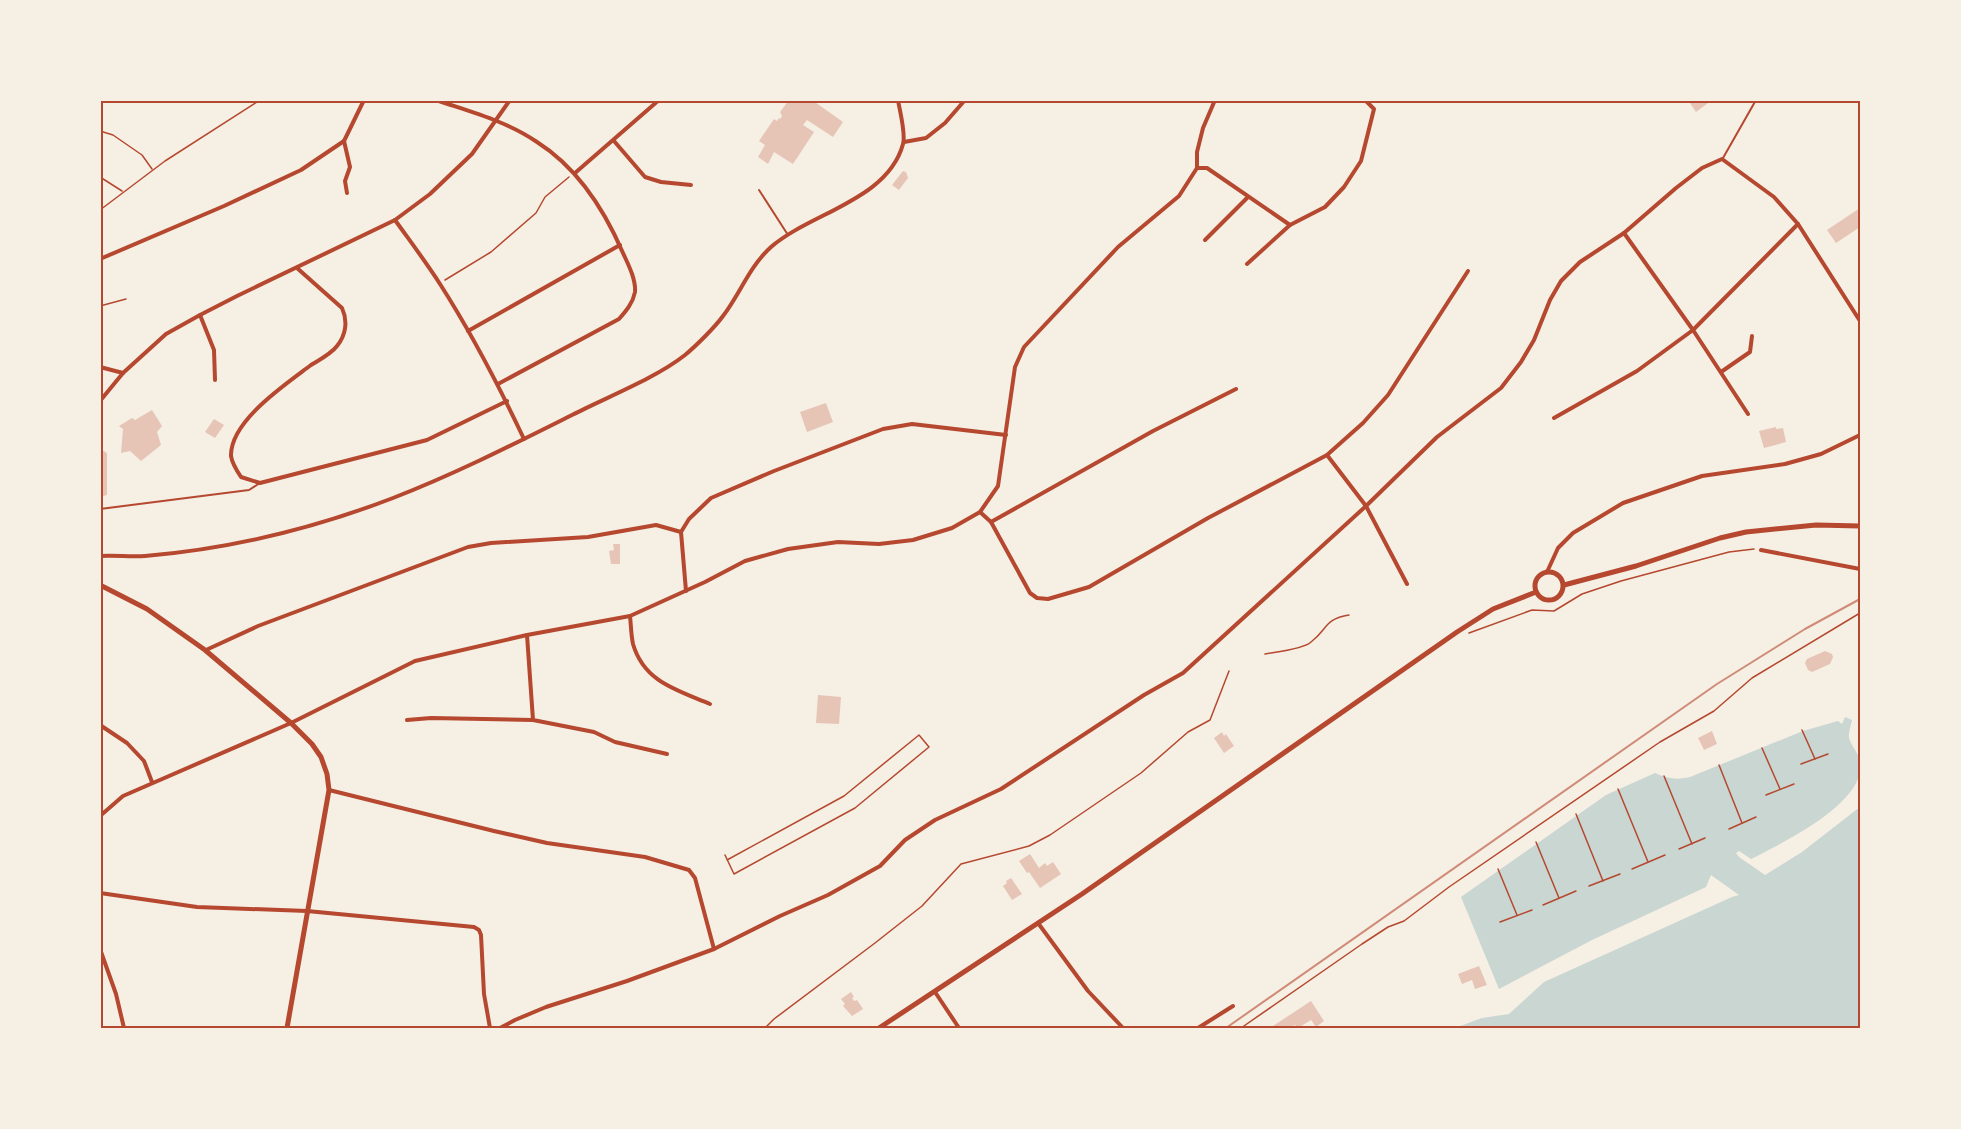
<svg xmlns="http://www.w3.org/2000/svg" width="1961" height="1129" font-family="Mulish,sans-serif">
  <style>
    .water { fill: #c9d6d2 }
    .building { fill: #e6c5b7 }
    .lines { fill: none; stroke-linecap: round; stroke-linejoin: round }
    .path { stroke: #b5482f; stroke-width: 1.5 }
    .service { stroke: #b5482f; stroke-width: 2 }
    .minor { stroke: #b5482f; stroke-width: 4 }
    .tertiary { stroke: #b5482f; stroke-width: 5 }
    .rail { stroke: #cf8b77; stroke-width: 2 }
    .neatline { fill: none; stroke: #b5482f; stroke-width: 2 }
  </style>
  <rect width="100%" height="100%" fill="#f6efe4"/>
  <path class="water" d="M1845,717L1852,720C1851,725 1848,733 1849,738C1853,751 1863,755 1860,772C1853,809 1782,843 1751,859L1739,851L1736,853L1739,857L1765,875L1802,852L1860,807V1028H1455L1482,1018L1509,1014L1544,982L1732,897L1739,895L1711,875L1706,887L1592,940L1499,989L1461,897L1606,795L1655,773C1668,779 1677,780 1690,777L1803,731L1838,721L1842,724Z"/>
  <g class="building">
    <path d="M789,100H812L843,122L833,137L807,120L803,125L814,132L793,164L774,152L768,164L758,157L765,145L759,141L774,119L777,121L779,118L780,119L782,116L780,112Z"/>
    <path d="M1688,100H1712L1696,112Z"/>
    <path d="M903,171L906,172L908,178L899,190L892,185Z"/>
    <path d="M1860,208V227L1836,243L1827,230Z"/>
    <path d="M826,403L833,422L807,432L800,412Z"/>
    <path d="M152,410L162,426L157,432L161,445L141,461L130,451L121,453L123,429L119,426L132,418L135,420Z"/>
    <path d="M214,419L224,425L215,438L205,432Z"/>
    <path d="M1776,427V429L1783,428L1786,442L1764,448L1759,431Z"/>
    <path d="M100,449L107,453V495L100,497Z"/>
    <path d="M613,544H620V564H611L609,551L614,550Z"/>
    <path d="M1825,651L1832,654L1833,657L1830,664L1812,672L1808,670L1805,663L1807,659Z"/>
    <path d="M818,695L841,697L839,724L816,723Z"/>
    <path d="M1712,731L1717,744L1704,750L1698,738Z"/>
    <path d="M1222,732L1224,736L1226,734L1234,746L1224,753L1214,738Z"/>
    <path d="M1030,854L1039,868L1045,863L1047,866L1053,862L1061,874L1040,888L1029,872L1027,873L1019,861Z"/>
    <path d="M1011,878L1022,894L1012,900L1003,886L1007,883L1006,881Z"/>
    <path d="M1479,966L1487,985L1475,989L1472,980L1462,984L1458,974Z"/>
    <path d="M851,992L854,997L852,998L854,1001L857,1000L863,1009L852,1016L843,1006L845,1004L841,999Z"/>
    <path d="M1311,1001L1324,1021L1316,1027L1311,1020L1298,1028L1295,1025L1290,1028H1270Z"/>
  </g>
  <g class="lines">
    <g class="path">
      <path d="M100,131L113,135L142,155L152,169"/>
      <path d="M100,177L122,191"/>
      <path d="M100,210L165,161L260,100"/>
      <path d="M445,280L491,252L536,213L545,197L569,177"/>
      <path d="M100,306L126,299"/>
      <path d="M1469,633L1532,610L1554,611L1582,594L1621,581L1729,552L1754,549"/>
      <path d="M1265,654C1276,652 1304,649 1311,642C1328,629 1324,619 1349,615"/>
      <path d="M1802,730L1815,759"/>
      <path d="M1762,748L1780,789"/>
      <path d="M1801,764L1828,754"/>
      <path d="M1719,765L1742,823"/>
      <path d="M1664,776L1692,844"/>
      <path d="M1618,789L1648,862"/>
      <path d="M1766,795L1794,784"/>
      <path d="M1576,814L1603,881"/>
      <path d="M1729,829L1756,817"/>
      <path d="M1536,842L1559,898"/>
      <path d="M1679,849L1705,838"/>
      <path d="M725,855L734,874L855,808L929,747L919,735L844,796L727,860"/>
      <path d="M1498,869L1517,915"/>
      <path d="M1632,869L1665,855"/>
      <path d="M1589,886L1620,874"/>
      <path d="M1543,905L1576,891"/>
      <path d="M1500,922L1532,910"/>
      <path d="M765,1028L774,1019L875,943L922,906L961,864L1029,846L1050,835L1141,773L1188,732L1210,720L1229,671"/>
      <path d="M1241,1028L1362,944L1388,927L1404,921L1449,887L1660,742L1714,711L1752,678L1860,613"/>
    </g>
    <g class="service">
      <path d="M1723,158L1756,100"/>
      <path d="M759,190L788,235"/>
      <path d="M100,509L249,490L260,483"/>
    </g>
    <g class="minor">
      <path d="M436,100C471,112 506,121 537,142C578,168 604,209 623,253C628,264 636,279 635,292C633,303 626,311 619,319L498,384"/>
      <path d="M344,141L350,167L345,181L347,193"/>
      <path d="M614,141L645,177L661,182L691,185"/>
      <path d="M904,142L926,138L945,123L965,100"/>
      <path d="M1197,168H1207L1290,225L1325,207L1344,187L1361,161L1374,109L1365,100"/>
      <path d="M575,173L659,100"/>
      <path d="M395,220C410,241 426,262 440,284C472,334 499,386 524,439"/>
      <path d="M1624,233L1693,330L1748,414"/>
      <path d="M1205,240L1248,197"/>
      <path d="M100,259L224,206L301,170L344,141L364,100"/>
      <path d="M1247,264L1290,225"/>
      <path d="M297,268L342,308C348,321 346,335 337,346C331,354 319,360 311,365C286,384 230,421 231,456C232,463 237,471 241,477L260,483L427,440L507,401"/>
      <path d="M200,315L214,350L215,380"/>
      <path d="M468,331L620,245"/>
      <path d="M100,367L123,373"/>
      <path d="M1721,372L1750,352L1752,336"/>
      <path d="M100,401L123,373L166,334L200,315L237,296L395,220L430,194L472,154L510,100"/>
      <path d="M1554,418L1637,371L1693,330L1798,224"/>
      <path d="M1327,455L1363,423L1388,395L1468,271"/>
      <path d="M980,512L991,522L1030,593L1037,598L1048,599L1089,587L1208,518L1327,455L1366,506L1407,584"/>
      <path d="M991,522L1153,431L1236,389"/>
      <path d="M1761,550L1860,569"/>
      <path d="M100,556C115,555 130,557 145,556C228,549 315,528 393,498C455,474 514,444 572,415C607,397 656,378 685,355C696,346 715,327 723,316C740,294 749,267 771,247C810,213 888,200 903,144C906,134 900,112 898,100"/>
      <path d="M1547,572L1558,548L1573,533L1623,503L1702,476L1785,464L1821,454L1860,435"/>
      <path d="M686,591L681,532L689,519L711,498L774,471L883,429L912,424L1006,435"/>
      <path d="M630,616C631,625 631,635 633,644C644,682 677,690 710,704"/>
      <path d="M527,635L533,720L594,732L615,742L667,754"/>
      <path d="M206,650L258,626L468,547L491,543L588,537L656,525L681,532"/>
      <path d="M407,720L431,718L533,720"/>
      <path d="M100,725L127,743L144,761L152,782"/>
      <path d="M329,790L494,831L547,843L645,857L689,870L695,878L714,949"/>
      <path d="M100,816L123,796L291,723L415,661L527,635L630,616L705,582L745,561L788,549L838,542L879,544L913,540L952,528L980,512L998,486L1015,367L1024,347L1118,247L1179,196L1197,168V152L1203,128L1215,100"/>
      <path d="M100,893L197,907L307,911L474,927L479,930L481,935L484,994L490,1028"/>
      <path d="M1038,923L1088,991L1123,1028"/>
      <path d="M100,949L116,994L124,1028"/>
      <path d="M935,992L959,1028"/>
      <path d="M500,1028L515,1020L546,1007L627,981L714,949L780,916L828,895L880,866L905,840L935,820L1001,789L1144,695L1183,673L1366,506L1437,437L1501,388L1521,362L1534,340L1550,300L1561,281L1580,262L1624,233L1676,188L1702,168L1722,159L1774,197L1798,224L1860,321"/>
      <path d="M1198,1028L1233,1006"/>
    </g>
    <g class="tertiary">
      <circle cx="1549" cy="586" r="14"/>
      <path d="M100,585L147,609L205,650L291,723L312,744L321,757L327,774L329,790L287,1028"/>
      <path d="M1564,585L1636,566L1720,538L1746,532L1816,525L1860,526"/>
      <path d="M879,1028L1082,894L1457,632L1493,609L1536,592"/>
    </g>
    <path class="rail" d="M1226,1028L1717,684L1805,629L1860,599"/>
  </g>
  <rect width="1961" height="1129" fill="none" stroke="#f6efe4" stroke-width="204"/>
  <rect x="102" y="102" width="1757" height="925" class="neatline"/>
</svg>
